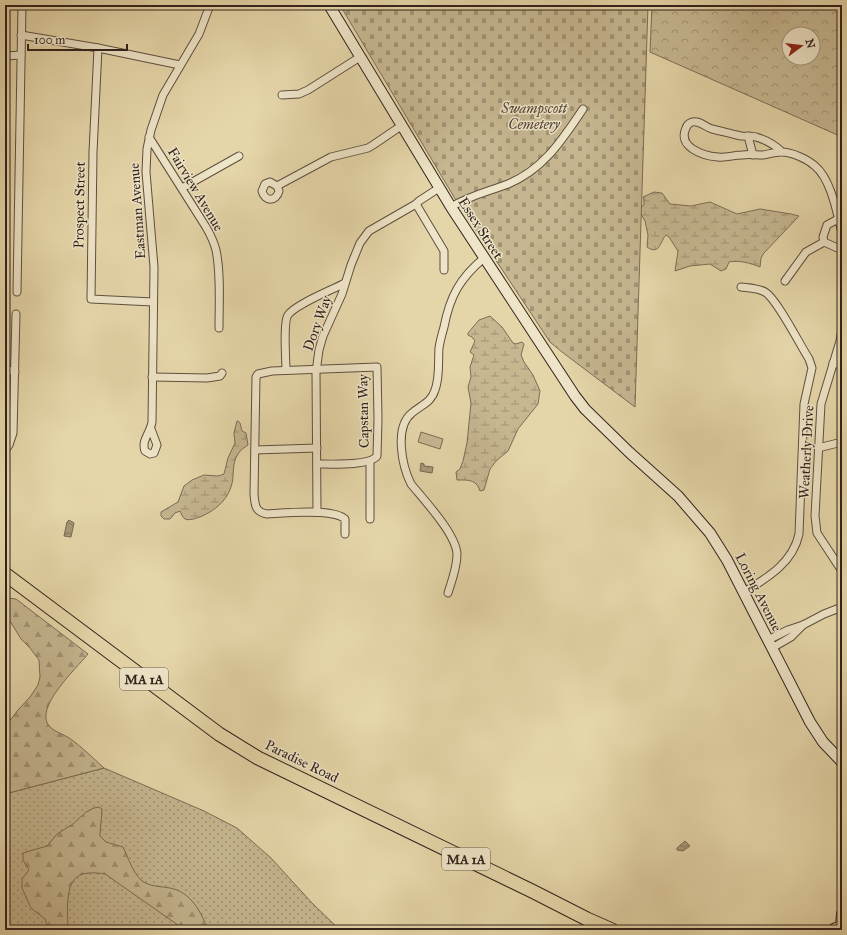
<svg xmlns="http://www.w3.org/2000/svg" width="847" height="935" font-family="'IM FELL Great Primer',serif">
  <style>
    .grass { fill: url(#grass-dots); stroke: #7c6c56 }
    .forest { fill: url(#forest-firs); stroke: #7c6c56 }
    .wetland { fill: url(#wetland-marsh); stroke: #7c6c56 }
    .cemetery { fill: url(#cemetery-stones); stroke: #7c6c56 }
    .park { fill: url(#park-crowns); stroke: #7c6c56; fill-rule: evenodd }
    .pitch { fill: #c6b791; stroke: #7c6c56 }
    .water { fill: url(#water-waves); stroke: #786954 }
    .lines { fill: none; stroke-linecap: round; stroke-linejoin: round }
    .street-casing { stroke: #5e4f3f; stroke-width: 9 }
    .secondary-casing { stroke: #31221c; stroke-width: 12 }
    .highway-casing { stroke: #31221c; stroke-width: 15 }
    .street { stroke: #eee4c7; stroke-width: 7 }
    .secondary { stroke: #eee4c7; stroke-width: 10 }
    .highway { stroke: #e5d6a9; stroke-width: 13 }
    .labels { text-anchor: middle; stroke-width: 3; stroke-linejoin: round; paint-order: stroke }
    .shield { fill: #eee4c7; stroke: #6a5c4f; stroke-width: 1 }
    .shield-label { font-size: 13px; font-weight: bold; fill: #31221c }
    .park-label { font-size: 14px; font-style: italic; fill: #564739; stroke: #eee4c7 }
    .street-label { font-size: 14px; fill: #31221c; stroke: #eee4c7 }
  </style>
  <defs>
    <pattern id="grass-dots" width="8" height="8" patternUnits="userSpaceOnUse"><rect width="8" height="8" fill="#c6b791"/><path d="M2 2h.1M6 6h.1" fill="none" stroke="#a19476" stroke-width="1.8" stroke-linecap="round"/></pattern>
    <pattern id="forest-firs" width="22" height="20" patternUnits="userSpaceOnUse"><rect width="22" height="20" fill="#c6b791"/><path d="M5 1l3.5 6h-7zM16 11l3.5 6h-7z" fill="#a19476"/></pattern>
    <pattern id="wetland-marsh" width="20" height="14" patternUnits="userSpaceOnUse"><rect width="20" height="14" fill="#c6b791"/><path d="M1 5h8M5 5V1M11 12h8M15 12V8" fill="none" stroke="#a19476"/></pattern>
    <pattern id="cemetery-stones" width="16" height="16" patternUnits="userSpaceOnUse"><rect width="16" height="16" fill="#c6b791"/><path d="M2 7V4a2 2 0 0 1 4 0v3zM10 15v-3a2 2 0 0 1 4 0v3z" fill="#a19476"/></pattern>
    <pattern id="park-crowns" width="20" height="18" patternUnits="userSpaceOnUse"><rect width="20" height="18" fill="#c6b791"/><path d="M2 6a3 3 0 1 1 6 0M12 15a3 3 0 1 1 6 0" fill="none" stroke="#a19476"/></pattern>
    <pattern id="water-waves" width="16" height="10" patternUnits="userSpaceOnUse"><rect width="16" height="10" fill="#a89979"/><path d="M0 5q4-4 8 0t8 0" fill="none" stroke="#897c62"/></pattern>
  </defs>
  <rect width="100%" height="100%" fill="#e5d6a9"/>
  <filter id="stains"><feTurbulence type="fractalNoise" baseFrequency=".005" numOctaves="4"/><feColorMatrix values="0 0 0 0 .2 0 0 0 0 .09 0 0 0 0 .02 0 0 0 .5 -.17"/></filter>
  <radialGradient id="worn" r=".72"><stop offset=".6" stop-color="#630" stop-opacity="0"/><stop offset="1" stop-color="#630" stop-opacity=".3"/></radialGradient>
  <path class="grass" d="M104,768L204,811L237,828L271,858L312,903L340,930H5V794Z"/>
  <g class="forest">
    <path d="M8,598L16,599L88,654C77,668 32,709 50,727C55,732 63,734 69,738C81,746 93,758 104,768L5,794V727L18,710L30,697L38,685L40,677L39,660L30,648L21,639L5,613V604Z"/>
    <path d="M99,807L102,809C102,818 100,826 100,836L106,842L123,847C128,857 132,871 141,880C149,887 160,886 170,888C191,892 201,912 208,930H185L105,874C98,873 91,872 83,874C63,879 68,915 68,930H49L45,919L31,908L22,888V879L29,870L23,860V853L47,846L57,834L73,824L86,812L94,808Z"/>
  </g>
  <g class="wetland">
    <path d="M654,192L662,193L670,204L691,206L710,202L737,214L760,209L791,214L799,216L764,253L761,258L760,267C750,263 740,260 729,262L726,269L721,271L710,264L690,266L675,271L678,251L669,237L666,235C660,241 660,256 647,247L648,235L645,221L638,209L644,205V201L643,197Z"/>
    <path d="M490,316L502,327L513,343L516,344L522,342L524,344L521,355L524,362L533,375L540,391L538,404L518,429L508,451L496,461L490,469L484,490L480,491C476,479 468,480 457,480L456,472L460,469L463,461L467,443L471,403L468,387L471,377L470,367L474,355L470,352L475,341L472,337L468,335V333L479,320Z"/>
    <path d="M237,421H238L240,423L242,431L246,433L248,445C244,448 240,450 238,454C231,464 235,476 231,487C226,502 214,511 200,517C196,518 190,521 185,519C182,517 181,513 180,511L175,513L170,519H164L161,516V512L178,502L184,486L192,480L204,475L218,476L224,474L228,458L235,443L234,433Z"/>
  </g>
  <path class="cemetery" d="M340,5H648L635,407L562,352L550,342L454,197Z"/>
  <path class="park" d="M652,5H842V137L650,52ZM789,34H813V58H789Z"/>
  <path class="pitch" d="M421,432L443,439L440,449L418,442Z"/>
  <g class="water">
    <path d="M421,463L424,464V466L433,467L432,473L420,471Z"/>
    <path d="M69,520L74,523L71,537L64,536L67,522Z"/>
    <path d="M685,841L690,846L683,851L677,850V848Z"/>
  </g>
  <g class="lines">
    <g class="street-casing">
      <g id="street">
        <path d="M21,35L98,48L180,65"/>
        <path d="M98,48L93,152L91,299L153,302"/>
        <path d="M5,56L21,55"/>
        <path d="M282,95L299,94L308,90L360,57"/>
        <path d="M748,136L753,155"/>
        <path d="M149,137L206,227C210,234 214,242 216,250C221,274 219,303 219,328"/>
        <path d="M782,152C775,145 766,140 756,137C752,136 746,136 741,136C731,134 721,131 712,129C705,127 699,120 692,122C689,123 687,125 686,128C677,147 703,156 718,157C726,158 734,155 742,155C749,154 756,155 763,155C769,154 775,152 781,152C792,152 807,159 815,166C831,179 837,213 842,233"/>
        <path d="M277,186L279,191C276,202 265,202 262,191L265,184L270,182L277,186L331,157L368,148L373,145L401,126"/>
        <path d="M182,188L239,156"/>
        <path d="M416,204L444,251V270"/>
        <path d="M451,207C471,195 487,192 508,184C544,169 562,140 583,109"/>
        <path d="M824,242L823,237L827,225L838,219"/>
        <path d="M785,281L806,252L824,242L842,250"/>
        <path d="M741,287C750,288 758,288 765,292C777,299 800,345 809,359L812,368L804,404L799,534C793,563 767,578 744,592"/>
        <path d="M17,292L22,5"/>
        <path d="M842,329L840,341L821,404L815,516L817,533L842,571"/>
        <path d="M833,363L842,365"/>
        <path d="M5,369L15,372"/>
        <path d="M286,370C286,360 283,322 288,315C296,304 332,290 345,283"/>
        <path d="M152,377L207,378L220,376L222,373"/>
        <path d="M151,429L157,445L154,453L150,454L145,451C141,440 150,434 152,422L154,267L146,172L147,149L151,130L163,95L199,34L210,5"/>
        <path d="M818,448L842,442"/>
        <path d="M5,450L9,445L13,433L16,314"/>
        <path d="M255,450L317,448"/>
        <path d="M370,462V519"/>
        <path d="M317,464C330,464 370,466 377,456L378,419L377,367L272,371L258,374L256,377L254,494C255,505 255,512 267,514C284,513 333,508 345,519V534"/>
        <path d="M317,512L316,372L319,350L323,336L342,294L351,265L360,243L369,231L416,204L419,201L439,188"/>
        <path d="M837,562L842,556"/>
        <path d="M448,593C452,580 457,568 457,554C456,534 424,500 411,484C402,466 394,427 412,413C421,405 431,403 435,390C440,377 438,362 439,348C440,341 442,334 444,327C450,296 460,278 484,258"/>
        <path d="M768,640L788,630L803,625L824,614L842,607"/>
        <path d="M772,648L791,637L803,625"/>
      </g>
    </g>
    <g class="secondary-casing">
      <g id="secondary">
        <path d="M329,5L451,207L575,396L585,409L629,452L678,496L710,533L727,560L810,722L823,742L842,762"/>
        <path d="M841,928L842,914"/>
      </g>
    </g>
    <g class="highway-casing">
      <g id="highway">
        <path d="M5,574L219,734L258,758L532,891L587,919L612,930"/>
        <path d="M835,930L842,928"/>
      </g>
    </g>
    <use href="#street" class="street"/>
    <use href="#secondary" class="secondary"/>
    <use href="#highway" class="highway"/>
  </g>
  <g class="labels">
    <g class="shield">
      <rect x="120" y="668" width="48" height="22" rx="3"/>
      <rect x="442" y="848" width="48" height="22" rx="3"/>
    </g>
    <g class="shield-label">
      <text x="144" y="684">MA 1A</text>
      <text x="466" y="864">MA 1A</text>
    </g>
    <g class="park-label">
      <text x="534" y="113">Swampscott<tspan x="534" dy="16">Cemetery</tspan></text>
    </g>
    <g class="street-label">
      <text transform="translate(196 189) rotate(59)" y="5">Fairview Avenue</text>
      <text transform="translate(79 205) rotate(-89)" y="5">Prospect Street</text>
      <text transform="translate(137 211) rotate(-94)" y="5">Eastman Avenue</text>
      <text transform="translate(481 228) rotate(57)" y="5">Essex Street</text>
      <text transform="translate(317 323) rotate(-70)" y="5">Dory Way</text>
      <text transform="translate(363 411) rotate(-91)" y="5">Capstan Way</text>
      <text transform="translate(806 452) rotate(-87)" y="5">Weatherly Drive</text>
      <text transform="translate(759 592) rotate(63)" y="5">Loring Avenue</text>
      <text transform="translate(302 761) rotate(26)" y="5">Paradise Road</text>
    </g>
  </g>
  <rect width="847" height="935" fill="none" stroke="#e5d6a9" stroke-width="20"/>
  <rect x="6" y="6" width="835" height="923" fill="none" stroke="#31221c" stroke-width="2"/>
  <rect x="10" y="10" width="827" height="915" fill="none" stroke="#31221c"/>
  <g transform="translate(801 46) rotate(75)"><circle r="19" fill="#eee4c7" stroke="#a29683"/>
  <path d="M0-3L7 15L0 10L-7 15Z" fill="#8f2418"/>
  <text y="-6" font-size="11" font-weight="bold" text-anchor="middle" fill="#31221c">N</text>
  </g>
  <path d="M28 44v6h99v-6" fill="none" stroke="#31221c" stroke-width="2"/>
  <text x="34" y="44" font-size="12" fill="#31221c" stroke="#eee4c7" stroke-width="3" paint-order="stroke">100 m</text>
  <rect width="100%" height="100%" filter="url(#stains)"/>
  <rect width="100%" height="100%" fill="url(#worn)"/>
</svg>
